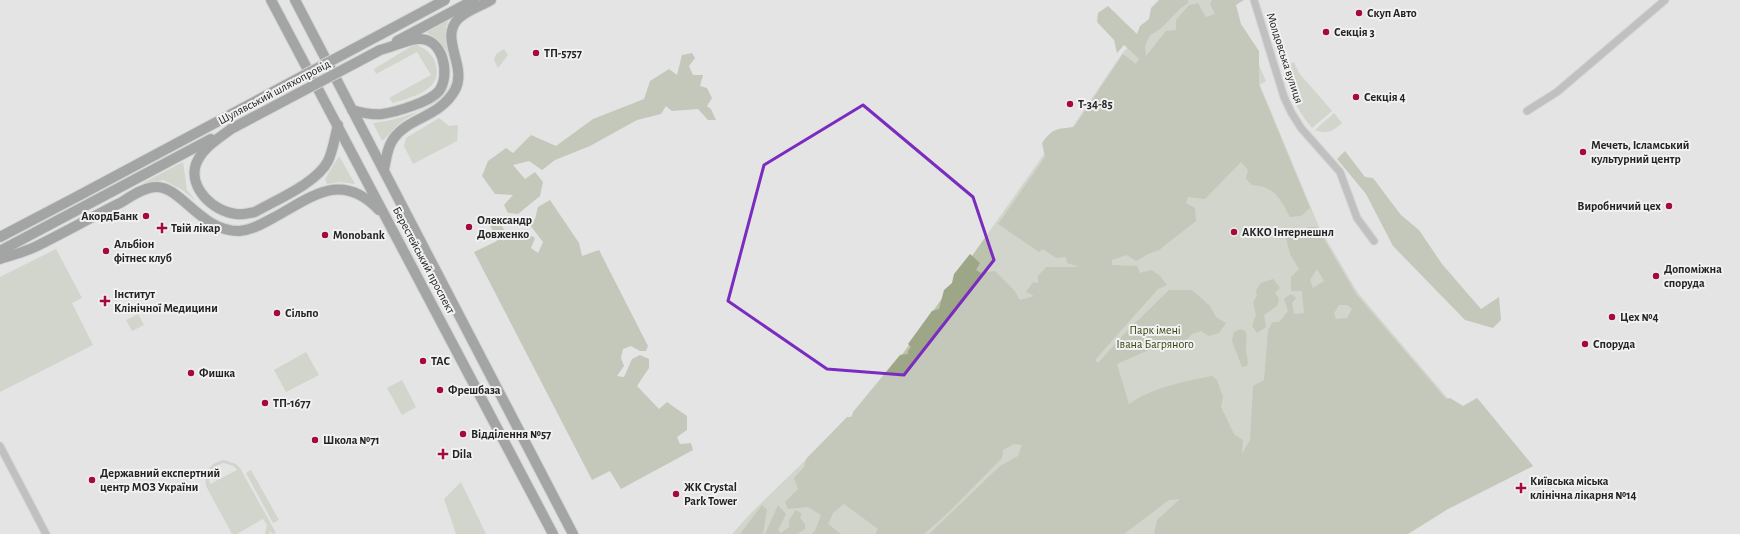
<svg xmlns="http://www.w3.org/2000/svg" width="1740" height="534" font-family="'Alegreya Sans',sans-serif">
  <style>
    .green { fill: #bcc3ac; fill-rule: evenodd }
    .forest { fill: #9da687; fill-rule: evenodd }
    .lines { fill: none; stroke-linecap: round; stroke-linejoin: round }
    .minor-casing { stroke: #c1c1c2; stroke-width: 9 }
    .primary-casing { stroke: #c1c1c2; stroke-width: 12 }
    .minor { stroke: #969696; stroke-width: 7 }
    .primary { stroke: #565756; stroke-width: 10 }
    .primary-bridge-casing { stroke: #c1c1c2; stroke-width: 12; stroke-linecap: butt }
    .primary-bridge { stroke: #565756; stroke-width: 10 }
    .marked { fill: none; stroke: #7b2cbf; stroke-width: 3; stroke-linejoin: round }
    .poi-dot { fill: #a50b3a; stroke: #f1f1f2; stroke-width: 1.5 }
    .labels { text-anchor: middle; stroke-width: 4; stroke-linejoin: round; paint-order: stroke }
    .poi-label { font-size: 12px; font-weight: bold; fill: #232323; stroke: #f1f1f2; text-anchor: start }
    .street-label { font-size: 12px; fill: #232323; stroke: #f1f1f2 }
    .park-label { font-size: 12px; fill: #394410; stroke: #f1f1f2 }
  </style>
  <rect width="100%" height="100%" fill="#e4e4e5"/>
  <g class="green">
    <path d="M1169,0H1230L1266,81L1260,85L1320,229L1358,293L1461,414L1479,400L1533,466L1448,509L1407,534H732L750,514L853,414L904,352L1054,140L1061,144L1121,55Z"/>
    <path d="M450,15C445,28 444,37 449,50C451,55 453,60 454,65C456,104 423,105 400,123C393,128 389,136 382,141L373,123C402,120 465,102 451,61C446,47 438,39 426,32V29Z"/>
    <path d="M415,44C424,48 432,53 435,62C445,90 412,97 393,103L389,98L431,75L417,52L376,74L374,69Z"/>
    <path d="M504,49L508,55L498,68L494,60L496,54Z"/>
    <path d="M1294,62L1299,73L1332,111L1312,128C1296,110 1289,89 1282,66Z"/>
    <path d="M1334,113L1342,123C1333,131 1327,135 1315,130Z"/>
    <path d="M439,118L449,126L458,125L457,141L413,164L404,146L406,138Z"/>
    <path d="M339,156L355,184L340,182L327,184L325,179Z"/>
    <path d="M183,162L187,190L196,201L181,189L163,180L145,185L143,183Z"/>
    <path d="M56,249L82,298L72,303L93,345L0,392V277Z"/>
    <path d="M138,314L144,325L132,331L126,320Z"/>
    <path d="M306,352L319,375L286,392L274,370Z"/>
    <path d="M402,380L416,407L402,415L387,388Z"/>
    <path d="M224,460L236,464L240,468L276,533L272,534L270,531L269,534H265L267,525L263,519L237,534H232L206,486C204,472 210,463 224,460ZM224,463L233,466L237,470L210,484C207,473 213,465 224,463Z"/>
    <path d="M251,470L279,520L273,523L246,473Z"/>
    <path d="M461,482L486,534H456L444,499Z"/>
  </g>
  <g class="forest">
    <path d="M1159,0H1188V3C1173,12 1166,28 1150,35L1145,46L1146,56L1166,31L1176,30V20L1189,5L1198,3L1206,17L1215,14L1210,4L1212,0H1244L1236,5L1241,24L1259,51V85L1310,208L1301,216L1290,217C1281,200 1275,186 1252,185L1246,179L1248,170L1241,162L1205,199L1188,197L1186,203L1195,208L1196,221L1159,250L1148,254L1136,261L1127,255L1112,260V265L1137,266L1140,273L1151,270L1159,275L1167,285L1158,289L1095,360L1098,363L1125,333L1169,290H1192L1210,306L1216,317L1226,323L1219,333L1209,336L1201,331L1192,334L1183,343L1153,348L1117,364L1129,404C1154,387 1182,382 1212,376L1217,380L1223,397L1221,407L1234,434L1243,440L1242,454L1250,440L1253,386L1264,380L1268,330L1273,322H1279L1288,311L1284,299L1291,294L1296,298L1292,303L1294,314L1304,313L1302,291H1291V277L1299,269L1290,254L1286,238L1304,234L1308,227H1317L1356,294L1446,399L1450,398L1463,406L1477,398L1533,466L1448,509L1408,534H1154L1157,520L1180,499L1169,500L1124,534H929L1000,466L1018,456L1022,445L1014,444L1003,450L1002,458L949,512L924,534H875L878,529L844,504L833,513L828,524L841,534H811L815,531L821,515L808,507L788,509L785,502L798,489L794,478L804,467L806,459L847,417H852L853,412L900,355L908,354V351L911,347L908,344L932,311L939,309L944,290L952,283L954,274L970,254L980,263L976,270L981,273L995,271L1014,290L1020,300L1034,296L1026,292L1033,282L1038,283V276L1046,267H1079L1067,263L1066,257L1056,258L1043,249L1039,252L998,224L1045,157L1042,143C1053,128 1056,129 1074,127L1123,54L1136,64L1139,59L1124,45L1117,53L1114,40L1097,22L1098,13L1108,6L1137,34L1140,26L1149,19L1151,8ZM1317,269L1324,281L1313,288L1310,280ZM1339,305H1347L1352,309L1347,318L1336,319L1334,313Z"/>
    <path d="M692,53L695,58L689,66L693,75H703L700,86L707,88L712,98L707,106L711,109L716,120H708L698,109L672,111L666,106L661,114L637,120L590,146L555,160L542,170L529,161L513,165L525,179L535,172L543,182L540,196L518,214L508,213L504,205L513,195L495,194L482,176L488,161L506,148L513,153L531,135L556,146L593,119L644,99L650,81L669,69L677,75L682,55Z"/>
    <path d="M1345,151L1365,177L1373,178L1401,215L1419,230L1442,264L1481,309L1499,297L1501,320L1493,328L1465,320L1393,246L1366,194L1337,159Z"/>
    <path d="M550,200L579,243L582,256L599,250L648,346L646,351H640L631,346L623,349L621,358L624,366L617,376L624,377L632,359L640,355L649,359V368L637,386L659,409L667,402L687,416V430L677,437L680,444L691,443L693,450L621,489L610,471L592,480L474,252L497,241L490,225L491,220L497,218L508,236L523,230L535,238L531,248L538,253L543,242L530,225L535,219L538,207Z"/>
    <path d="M1273,279L1280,288L1275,293L1279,299L1277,306L1264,315L1266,327L1257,333L1252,326L1256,315L1253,302L1257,296L1256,290L1261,283Z"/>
    <path d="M1241,329L1246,332C1247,338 1246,342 1246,349C1246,355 1249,360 1247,366L1242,367L1232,341L1234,332Z"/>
    <path d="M762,505L767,510L763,534H740Z"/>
    <path d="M778,505L786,514L778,530L781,533L789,527V520L796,510L802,514L800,518L805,524V529L797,534H765Z"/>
  </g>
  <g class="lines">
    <g class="minor-casing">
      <g id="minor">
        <path d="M1254,0L1284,97L1291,112L1301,128L1340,172L1357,218L1374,241"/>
        <path d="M1527,111L1557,92L1665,0"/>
        <path d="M0,446L46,534"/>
      </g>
    </g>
    <g class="primary-casing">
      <g id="primary">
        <path d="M271,0L553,534"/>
        <path d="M295,0L573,534"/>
        <path d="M397,41L474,0"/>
        <path d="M352,110C362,113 372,115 382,114C396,112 430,102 439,91C451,75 443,37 418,39C406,40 392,47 380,50"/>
        <path d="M231,129C218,139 202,148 196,164C188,188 214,212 236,214C243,215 248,213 255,212C276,200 317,183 328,161C333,151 335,136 338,125"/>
        <path d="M384,170C386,160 387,147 394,138C409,117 439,118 455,90C468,66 438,38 459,18C468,10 481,6 491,0"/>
        <path d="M0,237L80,195"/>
        <path d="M0,251L211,139"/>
        <path d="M0,259C12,255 25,252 37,246C65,232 92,217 120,203C130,197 144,187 156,187C181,186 200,231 239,231C251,230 262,224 273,218C312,197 341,170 379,210"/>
      </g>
    </g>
    <use href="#minor" class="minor"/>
    <use href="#primary" class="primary"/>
    <g class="primary-bridge-casing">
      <g id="primary-bridge">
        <path d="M231,129L380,50"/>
        <path d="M80,195L445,0"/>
      </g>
    </g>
    <use href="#primary-bridge" class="primary-bridge"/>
  </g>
  <path d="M0 0H1740V534H0ZM863,105L973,197L994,260L904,375L827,369L728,301L764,165Z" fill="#e4e4e5" fill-opacity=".55" fill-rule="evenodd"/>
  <path class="marked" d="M863,105L973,197L994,260L904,375L827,369L728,301L764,165Z"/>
  <g class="poi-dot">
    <circle cx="1359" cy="13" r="4"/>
    <circle cx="1326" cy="32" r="4"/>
    <circle cx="536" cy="53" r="4"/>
    <circle cx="1356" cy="97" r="4"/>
    <circle cx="1070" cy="104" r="4"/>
    <circle cx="1583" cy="152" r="4"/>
    <circle cx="1669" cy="206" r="4"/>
    <circle cx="146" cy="216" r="4"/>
    <circle cx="469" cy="227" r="4"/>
    <path d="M160 222h4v4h4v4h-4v4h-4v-4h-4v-4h4z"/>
    <circle cx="1234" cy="232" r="4"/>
    <circle cx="325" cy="235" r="4"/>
    <circle cx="106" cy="251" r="4"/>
    <circle cx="1656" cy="276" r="4"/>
    <path d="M103 295h4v4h4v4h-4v4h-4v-4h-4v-4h4z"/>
    <circle cx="277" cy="313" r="4"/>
    <circle cx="1612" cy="317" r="4"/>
    <circle cx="1585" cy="344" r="4"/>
    <circle cx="423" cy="361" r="4"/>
    <circle cx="191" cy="373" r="4"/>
    <circle cx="440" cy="390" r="4"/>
    <circle cx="265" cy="403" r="4"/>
    <circle cx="463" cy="434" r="4"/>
    <circle cx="315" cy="440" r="4"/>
    <path d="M441 448h4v4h4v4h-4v4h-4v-4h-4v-4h4z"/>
    <circle cx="92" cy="480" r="4"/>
    <path d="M1519 482h4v4h4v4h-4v4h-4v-4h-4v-4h4z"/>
    <circle cx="676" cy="494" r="4"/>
  </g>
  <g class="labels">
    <g class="poi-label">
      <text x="1367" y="17">Скуп Авто</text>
      <text x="1334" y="36">Секція 3</text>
      <text x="544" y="57">ТП-5757</text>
      <text x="1364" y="101">Секція 4</text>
      <text x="1078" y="108">Т-34-85</text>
      <text x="1591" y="149">Мечеть, Ісламський<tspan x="1591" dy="14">культурний центр</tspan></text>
      <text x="1661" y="210" text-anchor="end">Виробничий цех</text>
      <text x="138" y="220" text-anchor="end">АкордБанк</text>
      <text x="477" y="224">Олександр<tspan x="477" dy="14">Довженко</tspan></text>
      <text x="171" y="232">Твій лікар</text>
      <text x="1242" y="236">АККО Інтернешнл</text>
      <text x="333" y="239">Monobank</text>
      <text x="114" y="248">Альбіон<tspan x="114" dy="14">фітнес клуб</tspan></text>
      <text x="1664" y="273">Допоміжна<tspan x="1664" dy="14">споруда</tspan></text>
      <text x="114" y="298">Інститут<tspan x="114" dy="14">Клінічної Медицини</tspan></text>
      <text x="285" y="317">Сільпо</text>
      <text x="1620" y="321">Цех №4</text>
      <text x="1593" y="348">Споруда</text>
      <text x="431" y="365">ТАС</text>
      <text x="199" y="377">Фишка</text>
      <text x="448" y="394">Фрешбаза</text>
      <text x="273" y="407">ТП-1677</text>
      <text x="471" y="438">Відділення №57</text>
      <text x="323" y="444">Школа №71</text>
      <text x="452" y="458">Dila</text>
      <text x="100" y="477">Державний експертний<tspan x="100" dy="14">центр МОЗ України</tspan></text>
      <text x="1530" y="485">Київська міська<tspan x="1530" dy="14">клінічна лікарня №14</tspan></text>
      <text x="684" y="491">ЖК Crystal<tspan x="684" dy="14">Park Tower</tspan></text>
    </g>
    <g class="street-label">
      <text transform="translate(1285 58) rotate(72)" y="4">Молдовська вулиця</text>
      <text transform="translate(274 92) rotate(-28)" y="4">Шулявський шляхопровід</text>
      <text transform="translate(424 260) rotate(62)" y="4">Берестейський проспект</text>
    </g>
    <g class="park-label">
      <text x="1155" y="334">Парк імені<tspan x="1155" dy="14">Івана Багряного</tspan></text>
    </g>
  </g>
</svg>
